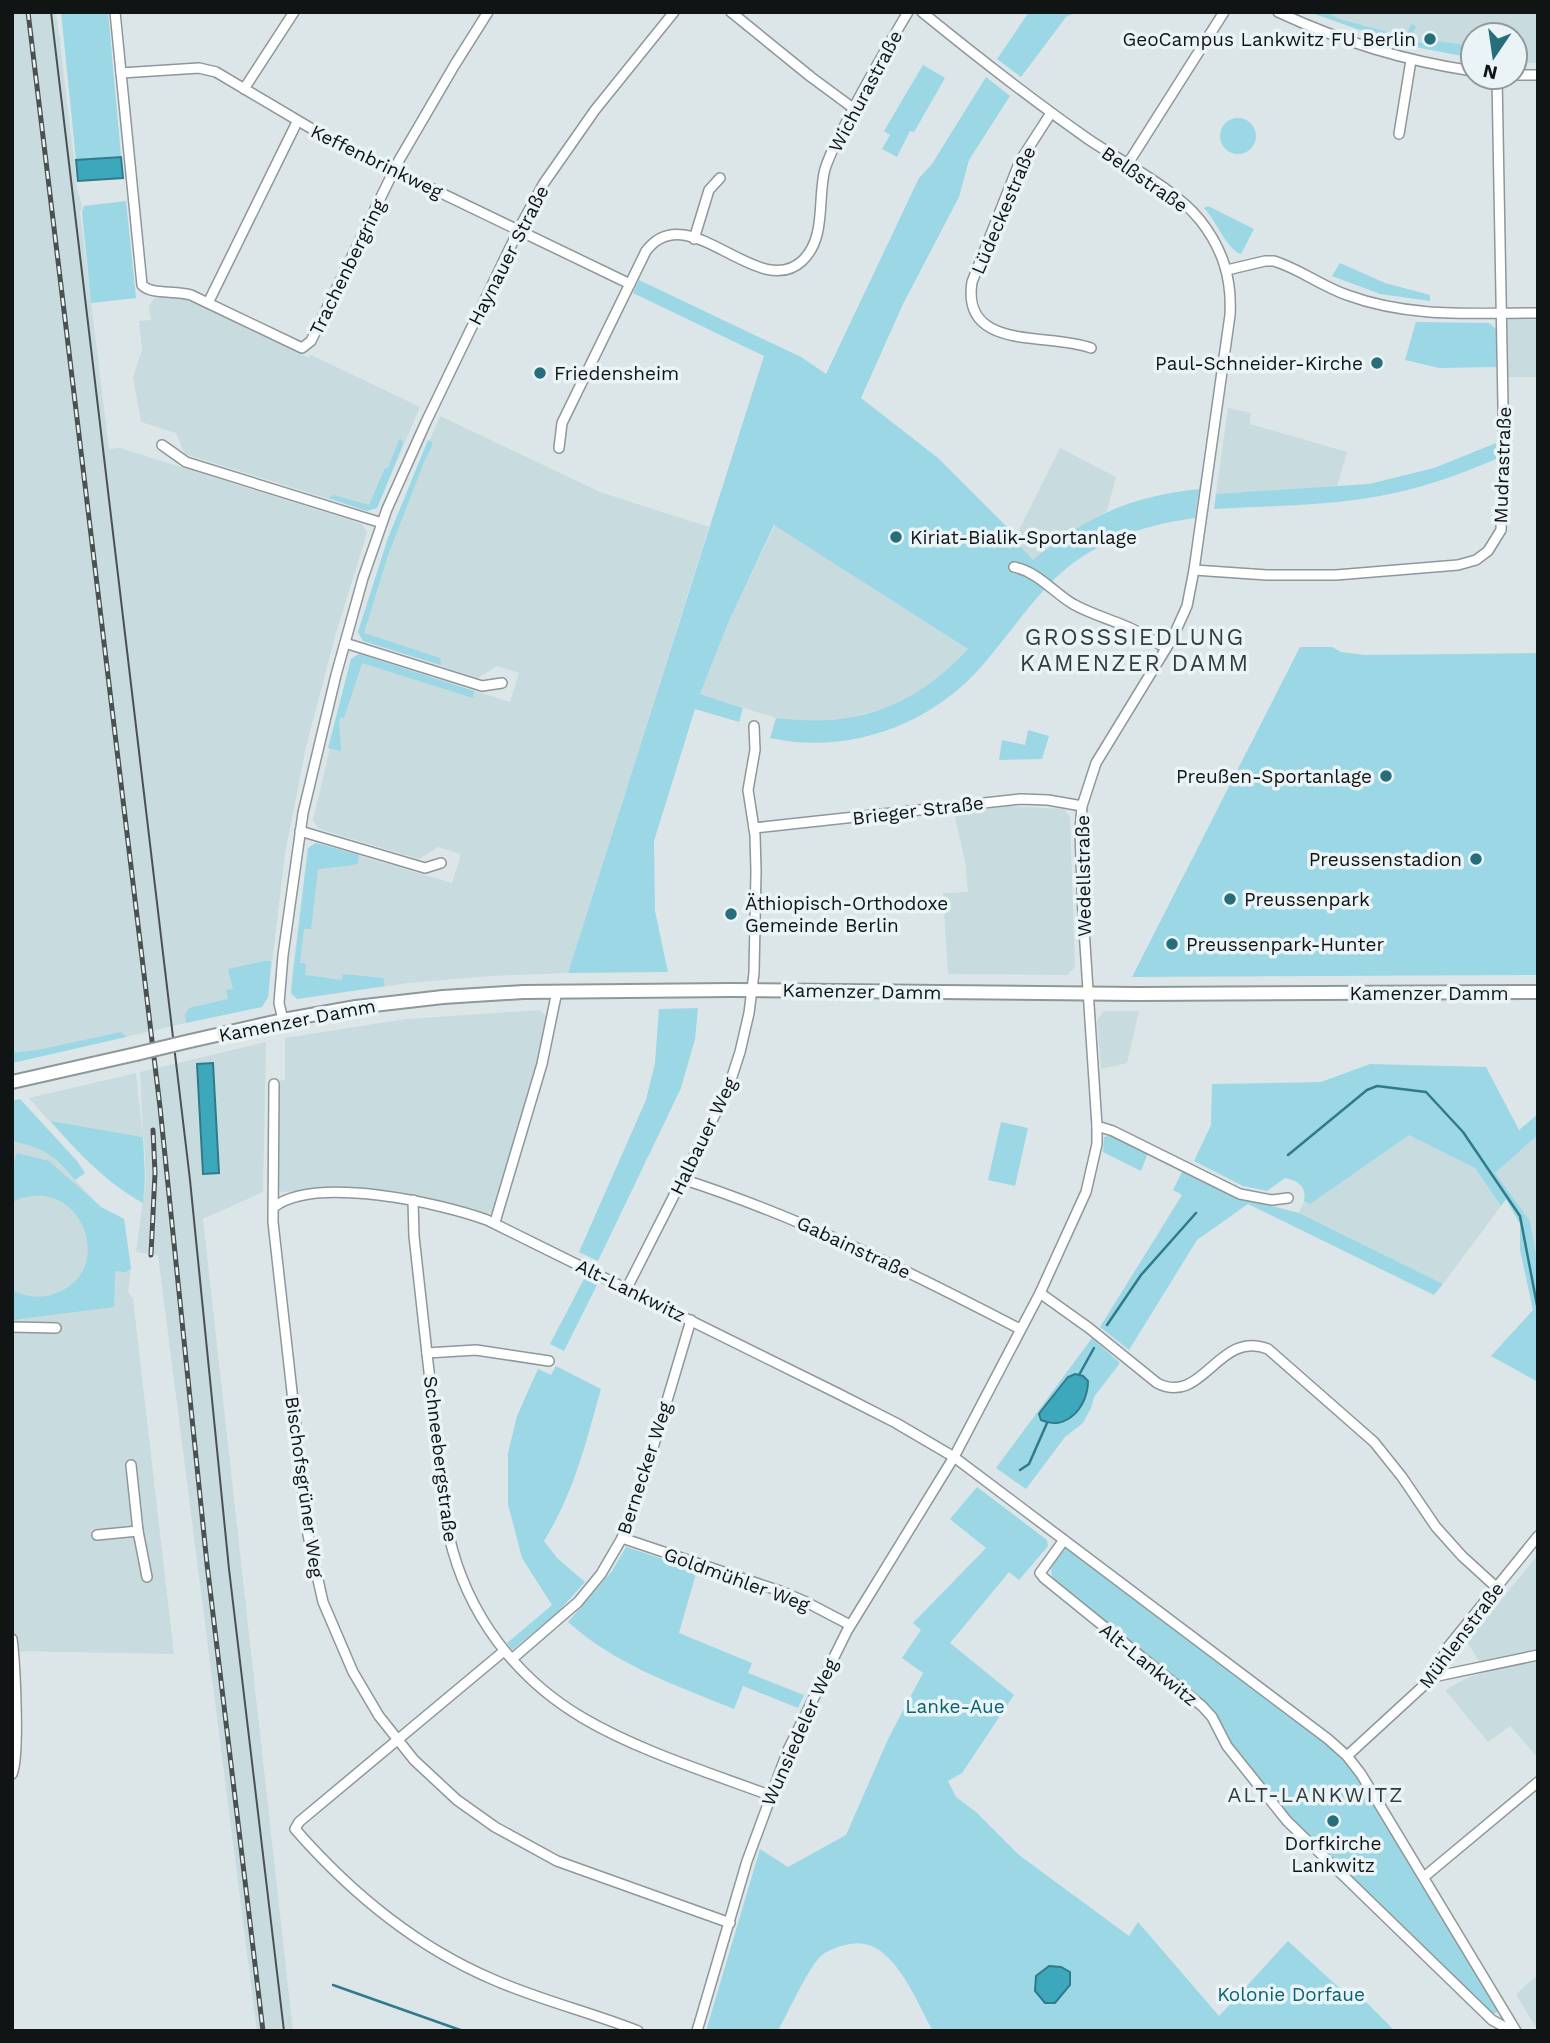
<svg xmlns="http://www.w3.org/2000/svg" width="1550" height="2043" font-family="'Work Sans',sans-serif">
  <style>
    .built { fill: #c8dbdf }
    .green { fill: #9bd7e5 }
    .water { fill: #3da7bb; stroke: #307b89; stroke-width: 2 }
    .lines { fill: none; stroke-linecap: round; stroke-linejoin: round }
    .stream { stroke: #307b89; stroke-width: 2.5 }
    .minor-casing { stroke: #8e9799; stroke-width: 12 }
    .secondary-casing { stroke: #8e9799; stroke-width: 16 }
    .minor { stroke: #fff; stroke-width: 9 }
    .secondary { stroke: #fff; stroke-width: 12 }
    .tram { stroke: #4b5152; stroke-width: 2 }
    .rail-casing { stroke: #4b5152; stroke-width: 5 }
    .rail { stroke: #eaf4f6; stroke-width: 2.5; stroke-dasharray: 8; stroke-linecap: butt }
    .secondary-bridge-casing { stroke: #8e9799; stroke-width: 16; stroke-linecap: butt }
    .secondary-bridge { stroke: #fff; stroke-width: 12 }
    .poi-dot { fill: #276e7b; stroke: #eaf4f6; stroke-width: 2.5 }
    .labels { text-anchor: middle; stroke-width: 7; stroke-linejoin: round; paint-order: stroke }
    .poi-label { font-size: 19px; fill: #101415; stroke: #eaf4f6; text-anchor: start }
    .street-label { font-size: 19px; fill: #101415; stroke: #eaf4f6 }
    .park-label { font-size: 19px; fill: #0a6371; stroke: #eaf4f6 }
    .neighbourhood-label { font-size: 21px; letter-spacing: 2px; fill: #343c3e; stroke: #eaf4f6 }
    .quarter-label { font-size: 23px; letter-spacing: 2px; fill: #343c3e; stroke: #eaf4f6 }
  </style>
  <rect width="100%" height="100%" fill="#dce6e9"/>
  <g class="built">
    <path d="M12,12H56L59,35L61,37L60,42L78,194L80,196L82,210L80,212L109,449L120,448L362,524L367,533L336,633L306,747L285,854L268,997L262,1007L185,1015L186,1023L12,1063Z"/>
    <path d="M1309,12H1538V63H1515V35H1473V58L1400,44Z"/>
    <path d="M167,296L183,297L309,358L311,355L420,407L377,508L367,511L185,454L176,433L141,422L133,377L142,350L139,321L151,320L149,305L155,298Z"/>
    <path d="M1510,318H1538V377H1507V321Z"/>
    <path d="M1228,408L1251,413L1250,424L1347,452L1337,487L1216,494Z"/>
    <path d="M440,416L600,492L709,527L568,973L491,976L408,983L297,999L291,993L292,975L308,848L316,843L452,883L461,854L438,847L419,859L319,829L313,820L351,659L359,654L510,702L519,673L497,666L478,678L363,641L358,632L388,538Z"/>
    <path d="M1060,448L1116,477L1107,511L1060,538L1033,561L1014,540Z"/>
    <path d="M775,525L968,649L948,670L915,695L893,706L849,718L807,722L776,718L700,694L729,621Z"/>
    <path d="M1009,806L1064,809L1070,817L1075,967L1067,975L948,974L943,893L968,892L965,861L954,813Z"/>
    <path d="M540,1010L546,1016L538,1065L493,1212L486,1213L427,1197L374,1190L333,1189L280,1192L278,1184V1081L285,1080V1038L406,1019Z"/>
    <path d="M1104,1011H1139L1127,1063L1101,1069L1097,1020Z"/>
    <path d="M266,1042L263,1192L203,1219L293,2031H257L158,1255L136,1252L146,1178L144,1137L49,1121L29,1098L136,1073L143,1136L140,1072Z"/>
    <path d="M1409,1134L1475,1168L1501,1206L1443,1284L1299,1213L1304,1201L1310,1204Z"/>
    <path d="M1538,1135V1265L1530,1221L1495,1173Z"/>
    <path d="M12,1141L38,1147L48,1152L101,1207L124,1219L131,1269L128,1292L133,1299L174,1654L12,1651Z"/>
    <path d="M1536,1557L1538,1558V1758L1510,1726L1488,1742L1445,1690L1469,1677L1486,1672L1467,1642Z"/>
    <path d="M1538,1975V2031L1516,1994Z"/>
  </g>
  <g class="green">
    <path d="M61,12H108L121,156L76,160Z"/>
    <path d="M1029,12H1077L1066,17L1021,77L997,59Z"/>
    <path d="M1309,12H1326L1339,19L1406,37L1411,24L1416,26L1410,41L1427,44L1428,40L1473,46V58L1400,44Z"/>
    <path d="M923,65L945,78L914,132L910,131L897,157L882,149L890,135L884,131Z"/>
    <path d="M986,77L1010,96L969,160L959,197L903,304L861,398L938,458L1016,536L1014,540L1033,560C1085,517 1131,496 1199,489L1195,518C1149,524 1105,538 1068,567C1034,595 1010,634 981,667C929,726 847,755 770,738L776,718C856,728 913,708 968,649L774,525L729,621L700,694L743,708L739,722L695,709L654,841L655,911L668,972L568,973L764,356L633,293L639,280L801,357L826,374L919,178L932,164Z"/>
    <circle cx="1238" cy="136" r="18"/>
    <path d="M126,201L136,298L91,303L82,212L84,206Z"/>
    <path d="M1208,206L1254,229L1241,254C1227,250 1216,220 1204,208Z"/>
    <path d="M1340,263L1385,283L1430,295V301L1380,294L1332,276Z"/>
    <path d="M1416,322L1489,323L1496,329V367L1439,368L1405,360Z"/>
    <path d="M399,440H402L403,444L377,508L367,511L329,498L333,495L369,505L385,468H388Z"/>
    <path d="M428,440L432,442V446L424,462L388,555L364,633L440,658L441,665L363,641L358,632L388,538Z"/>
    <path d="M1496,443V459C1456,476 1417,490 1374,497C1321,506 1267,506 1214,509L1216,494L1369,484L1434,468Z"/>
    <path d="M1300,647H1332L1341,652L1365,655L1538,653V975L1132,977Z"/>
    <path d="M359,654L474,691L473,698L362,663L344,718L341,717L339,721L341,751L328,748L351,659Z"/>
    <path d="M1028,730L1049,736L1042,759L999,760L1002,740L1025,745Z"/>
    <path d="M316,843L359,855L358,863L354,865L318,869L311,929H304L300,963L306,964L305,975L342,980L343,974L383,978L385,986L297,999L291,993L308,848Z"/>
    <path d="M264,961H271L268,997L262,1007L186,1023L185,1015L189,1008L228,999L226,990L233,989L228,969Z"/>
    <path d="M698,1008L695,1039L681,1088L598,1261L579,1252L646,1100L655,1063L659,1009Z"/>
    <path d="M121,1032L126,1037L12,1063V1053L38,1050Z"/>
    <path d="M1370,1064L1486,1067L1519,1130L1538,1114V1135L1495,1173L1530,1221L1538,1265V1382L1491,1356L1533,1310L1520,1250V1224L1506,1199L1501,1206L1475,1168L1409,1135L1310,1204L1304,1201C1307,1186 1298,1181 1285,1178L1267,1191L1243,1186L1194,1161L1211,1125L1212,1084L1321,1082Z"/>
    <path d="M20,1099L77,1161L85,1173L75,1180C52,1154 47,1149 12,1141V1101Z"/>
    <path d="M50,1121L143,1137L145,1178L143,1203C105,1182 78,1152 50,1121Z"/>
    <path d="M1001,1122L1028,1128L1015,1186L988,1180Z"/>
    <path d="M1111,1135L1148,1153L1141,1171L1103,1152L1104,1137Z"/>
    <path d="M17,1153L49,1161L101,1207L124,1219L131,1269L125,1272L115,1271L114,1307L12,1320V1290C25,1297 40,1299 54,1294C121,1271 79,1169 12,1202V1169Z"/>
    <path d="M1183,1170L1237,1197L1299,1213L1443,1284L1434,1295L1248,1204L1197,1240L1129,1350L1100,1327L1182,1195L1173,1190Z"/>
    <path d="M584,1279L597,1285L564,1351L550,1344Z"/>
    <path d="M1092,1338L1120,1363L1094,1397L1091,1408L1083,1423L1065,1437L1026,1489L996,1468Z"/>
    <path d="M556,1366L601,1389C585,1445 575,1490 544,1541L558,1559L585,1582L558,1612L512,1650L507,1643L552,1605L522,1558L508,1504V1453L517,1416L538,1369L551,1375Z"/>
    <path d="M977,1487L1047,1540L1048,1546L1019,1580L1009,1572L950,1643L1014,1695L962,1773L948,1781L956,1797L976,1812L1019,1855L1129,1936L1138,1922L1219,2016L1288,1941L1358,2005L1364,2000L1395,2031H933C916,2001 892,1935 850,1944C840,1946 829,1949 821,1956C810,1965 786,2016 778,2031H706L760,1849L788,1867L846,1835L889,1737L923,1673L902,1658L921,1630L913,1623L986,1548L950,1519Z"/>
    <path d="M626,1547L697,1570L679,1633L752,1663L748,1673L804,1695L798,1708L743,1686L734,1709C675,1685 616,1665 568,1622L612,1571Z"/>
    <path d="M1067,1547L1331,1748L1354,1772L1498,2012L1493,2014L1296,1825L1230,1743L1217,1717L1055,1582C1046,1568 1055,1559 1064,1548Z"/>
  </g>
  <g class="water">
    <path d="M121,157L123,178L78,181L76,160Z"/>
    <path d="M213,1063L219,1173L203,1174L197,1064Z"/>
    <path d="M1075,1374L1083,1376L1088,1381C1088,1406 1067,1432 1041,1420L1039,1414L1041,1411L1068,1377Z"/>
    <path d="M1049,1966L1061,1967L1070,1972V1985L1055,2003H1045L1035,1991L1036,1976Z"/>
  </g>
  <g class="lines">
    <g class="stream">
      <path d="M1288,1155L1367,1090L1377,1086L1426,1092L1463,1132L1520,1216L1537,1305"/>
      <path d="M1107,1325L1141,1275L1196,1213"/>
      <path d="M1079,1375L1094,1348"/>
      <path d="M1020,1470L1029,1464L1047,1423"/>
      <path d="M333,1985L463,2031"/>
    </g>
    <g class="minor-casing">
      <g id="minor">
        <path d="M115,12L142,285C151,295 175,290 191,295L302,348L311,341L398,162L454,66L488,12"/>
        <path d="M731,12L811,77L853,108"/>
        <path d="M1278,12C1340,41 1405,61 1473,71"/>
        <path d="M121,73L199,68L216,72L329,139L630,284"/>
        <path d="M1515,75H1538"/>
        <path d="M244,89L294,12"/>
        <path d="M1051,113L1020,161L972,282C961,352 1049,332 1091,348"/>
        <path d="M1399,134L1411,60"/>
        <path d="M1127,165L1224,12"/>
        <path d="M694,239L709,190L720,178"/>
        <path d="M1227,270L1265,261H1274C1300,269 1321,286 1347,295C1409,318 1473,313 1538,313"/>
        <path d="M208,303L297,122"/>
        <path d="M162,445L186,462L382,523"/>
        <path d="M559,448L562,423L646,251C688,195 758,302 802,261C827,238 817,198 825,169C830,153 838,139 845,125C864,86 886,49 908,12"/>
        <path d="M1014,567C1038,572 1053,592 1073,604C1089,613 1106,618 1123,625C1139,631 1152,640 1166,648"/>
        <path d="M1194,570L1267,575H1336L1458,565L1476,560L1488,551L1501,530L1504,460L1497,77"/>
        <path d="M345,643L482,686L502,683"/>
        <path d="M754,828L1020,799L1048,800L1082,806"/>
        <path d="M300,831L425,868L441,863"/>
        <path d="M283,1020L279,1003L283,955L303,813L336,675L363,578L387,509L426,422L521,225L544,183L595,110L674,12"/>
        <path d="M274,1084L273,1222L308,1535L323,1602L353,1672L379,1716L414,1760L457,1800L495,1827L557,1861L730,1923"/>
        <path d="M1097,1126L1113,1131L1240,1194L1272,1200L1288,1198"/>
        <path d="M682,1179C800,1217 910,1272 1020,1329"/>
        <path d="M413,1200L414,1236C421,1299 428,1363 435,1426C440,1462 441,1500 449,1536C467,1614 515,1678 583,1718C637,1750 710,1773 769,1795"/>
        <path d="M274,1207C315,1175 441,1203 487,1220L837,1393L896,1423L954,1457L1328,1739L1347,1756L1361,1774L1516,2031"/>
        <path d="M495,1222L542,1064L557,991"/>
        <path d="M627,1288L728,1089L740,1052L749,1013L754,973L756,871L755,835L748,790L755,750L754,726"/>
        <path d="M1040,1293L1089,1328L1157,1383C1203,1407 1218,1329 1268,1349L1374,1442L1402,1477L1436,1527L1462,1556L1496,1587"/>
        <path d="M12,1327L56,1328"/>
        <path d="M427,1353L476,1350L549,1361"/>
        <path d="M131,1465L138,1531L147,1577"/>
        <path d="M97,1535L138,1531"/>
        <path d="M622,1538L780,1591L806,1602L850,1625"/>
        <path d="M1064,1540L1040,1573L1044,1578L1202,1706L1212,1717L1227,1746L1287,1821L1492,2020L1512,2031"/>
        <path d="M12,1639C15,1661 20,1758 12,1774"/>
        <path d="M504,1651L299,1822L295,1829C350,1892 415,1946 492,1979C539,2000 590,2012 638,2031"/>
        <path d="M512,1659L578,1602L601,1574L622,1538L641,1488L691,1320"/>
        <path d="M1433,1677L1538,1655"/>
        <path d="M1347,1756L1433,1677L1448,1647L1538,1536"/>
        <path d="M1424,1877L1538,1782"/>
        <path d="M697,2031L747,1861L788,1750L847,1631L954,1457L1040,1293L1086,1192L1097,1144V1126L1083,914L1080,831L1082,806L1096,763L1173,637L1187,606L1194,570L1230,315C1232,279 1223,249 1200,220C1175,189 1122,162 1088,139C1031,99 976,56 922,12"/>
      </g>
    </g>
    <g class="secondary-casing">
      <g id="secondary">
        <path d="M190,1041L283,1020L356,1007L443,997L523,992L731,990L1136,994L1538,992"/>
        <path d="M12,1082L136,1054"/>
      </g>
    </g>
    <use href="#minor" class="minor"/>
    <use href="#secondary" class="secondary"/>
    <path class="tram" d="M51,12L190,1180L229,1569L284,2031"/>
    <g class="rail-casing">
      <g id="rail">
        <path d="M28,12L160,1107L207,1564L263,2031"/>
        <path d="M151,1255L155,1173L153,1130"/>
      </g>
    </g>
    <use href="#rail" class="rail"/>
    <g class="secondary-bridge-casing">
      <path id="secondary-bridge" d="M136,1054L190,1041"/>
    </g>
    <use href="#secondary-bridge" class="secondary-bridge"/>
  </g>
  <g class="poi-dot">
    <circle cx="1430" cy="39" r="7"/>
    <circle cx="1377" cy="363" r="7"/>
    <circle cx="540" cy="373" r="7"/>
    <circle cx="896" cy="537" r="7"/>
    <circle cx="1386" cy="776" r="7"/>
    <circle cx="1476" cy="859" r="7"/>
    <circle cx="1230" cy="899" r="7"/>
    <circle cx="731" cy="914" r="7"/>
    <circle cx="1172" cy="944" r="7"/>
    <circle cx="1333" cy="1821" r="7"/>
  </g>
  <g class="labels">
    <g class="poi-label">
      <text x="1416" y="46" text-anchor="end">GeoCampus Lankwitz FU Berlin</text>
      <text x="1363" y="370" text-anchor="end">Paul-Schneider-Kirche</text>
      <text x="554" y="380">Friedensheim</text>
      <text x="910" y="544">Kiriat-Bialik-Sportanlage</text>
      <text x="1372" y="783" text-anchor="end">Preußen-Sportanlage</text>
      <text x="1462" y="866" text-anchor="end">Preussenstadion</text>
      <text x="1244" y="906">Preussenpark</text>
      <text x="745" y="910">Äthiopisch-Orthodoxe<tspan x="745" dy="22">Gemeinde Berlin</tspan></text>
      <text x="1186" y="951">Preussenpark-Hunter</text>
      <text x="1333" y="1850" text-anchor="middle">Dorfkirche<tspan x="1333" dy="22">Lankwitz</tspan></text>
    </g>
    <g class="street-label">
      <text transform="translate(865 91) rotate(-62)" y="7">Wichurastraße</text>
      <text transform="translate(377 161) rotate(26)" y="7">Keffenbrinkweg</text>
      <text transform="translate(1145 179) rotate(35)" y="7">Belßstraße</text>
      <text transform="translate(1003 210) rotate(-67)" y="7">Lüdeckestraße</text>
      <text transform="translate(508 255) rotate(-63)" y="7">Haynauer Straße</text>
      <text transform="translate(347 267) rotate(-64)" y="7">Trachenbergring</text>
      <text transform="translate(1502 465) rotate(-88)" y="7">Mudrastraße</text>
      <text transform="translate(918 810) rotate(-7)" y="7">Brieger Straße</text>
      <text transform="translate(1083 876) rotate(-91)" y="7">Wedellstraße</text>
      <text transform="translate(862 991) rotate(1)" y="7">Kamenzer Damm</text>
      <text x="1429" y="1000">Kamenzer Damm</text>
      <text transform="translate(297 1020) rotate(-11)" y="7">Kamenzer Damm</text>
      <text transform="translate(703 1136) rotate(-64)" y="7">Halbauer Weg</text>
      <text transform="translate(854 1247) rotate(25)" y="7">Gabainstraße</text>
      <text transform="translate(631 1290) rotate(26)" y="7">Alt-Lankwitz</text>
      <text transform="translate(441 1459) rotate(83)" y="7">Schneebergstraße</text>
      <text transform="translate(644 1468) rotate(-72)" y="7">Bernecker Weg</text>
      <text transform="translate(305 1487) rotate(82)" y="7">Bischofsgrüner Weg</text>
      <text transform="translate(737 1579) rotate(20)" y="7">Goldmühler Weg</text>
      <text transform="translate(1461 1635) rotate(-53)" y="7">Mühlenstraße</text>
      <text transform="translate(1149 1664) rotate(39)" y="7">Alt-Lankwitz</text>
      <text transform="translate(799 1732) rotate(-66)" y="7">Wunsiedeler Weg</text>
    </g>
    <g class="park-label">
      <text x="955" y="1713">Lanke-Aue</text>
      <text x="1291" y="2001">Kolonie Dorfaue</text>
    </g>
    <g class="neighbourhood-label">
      <text x="1316" y="1802">ALT-LANKWITZ</text>
    </g>
    <g class="quarter-label">
      <text x="1135" y="645">GROSSSIEDLUNG<tspan x="1135" dy="26">KAMENZER DAMM</tspan></text>
    </g>
  </g>
  <rect width="1550" height="2043" fill="none" stroke="#101415" stroke-width="28"/>
  <g transform="translate(1494 56) rotate(193)"><circle r="33" fill="#eaf4f6" stroke="#939a9c" stroke-width="2"/>
  <path d="M0-5L12 26L0 18L-12 26Z" fill="#276e7b"/>
  <text y="-10" font-size="19" font-weight="bold" text-anchor="middle" fill="#101415">N</text>
  </g>
</svg>
